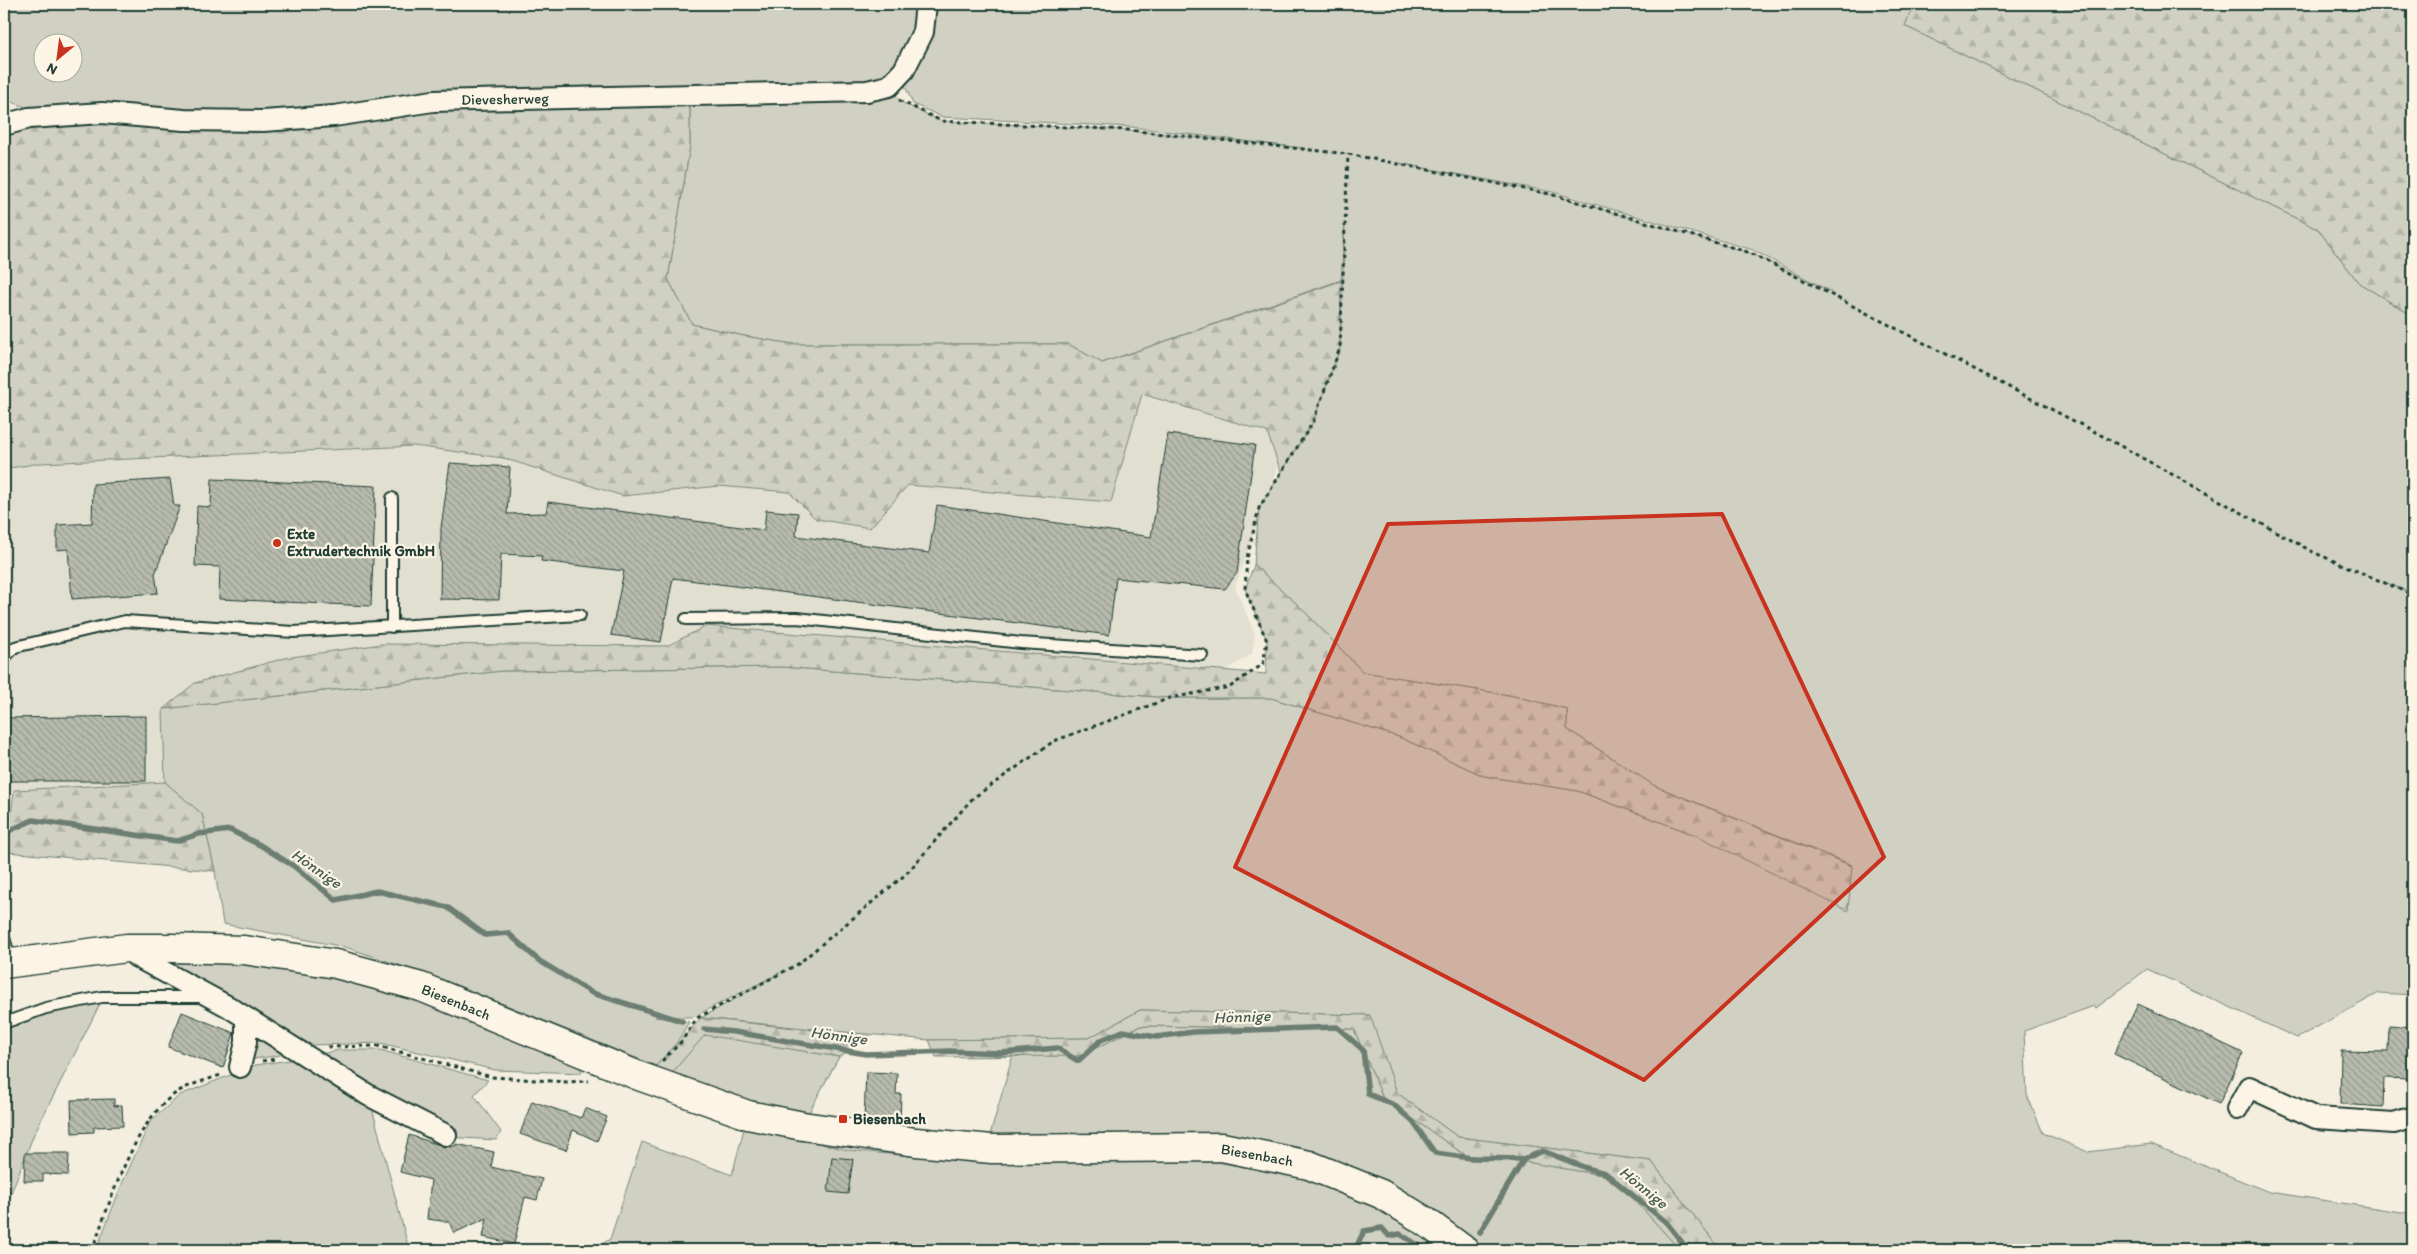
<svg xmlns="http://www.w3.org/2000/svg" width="2417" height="1254" font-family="Itim,sans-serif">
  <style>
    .built { fill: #e1dfd0 }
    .grass { fill: #d0d1c2; stroke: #78877b; fill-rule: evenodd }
    .forest { fill: url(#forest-firs); stroke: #78877b }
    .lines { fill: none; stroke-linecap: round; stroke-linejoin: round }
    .stream { stroke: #6c7d72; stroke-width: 5.5 }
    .building { fill: url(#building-back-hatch); stroke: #1f3d34 }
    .service-casing { stroke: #1f3d34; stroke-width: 14 }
    .minor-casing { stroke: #1f3d34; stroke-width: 24 }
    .secondary-casing { stroke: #1f3d34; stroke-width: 31 }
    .path { stroke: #1f3d34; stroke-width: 3; stroke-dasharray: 4 4; stroke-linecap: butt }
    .service { stroke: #fcf5e5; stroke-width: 10 }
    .minor { stroke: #fcf5e5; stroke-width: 20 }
    .secondary { stroke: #fcf5e5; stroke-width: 28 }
    .marked { fill: #c8321e; fill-opacity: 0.2; stroke: #c8321e; stroke-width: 4; stroke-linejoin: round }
    .poi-dot { fill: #c8321e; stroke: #fcf5e5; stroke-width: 2 }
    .labels { text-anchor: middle; stroke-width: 4.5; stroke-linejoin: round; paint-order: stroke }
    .street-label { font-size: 15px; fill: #1f3d34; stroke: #fcf5e5 }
    .poi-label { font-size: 15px; font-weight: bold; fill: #1f3d34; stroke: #fcf5e5; text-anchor: start }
    .water-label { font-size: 16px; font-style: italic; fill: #465d53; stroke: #fcf5e5 }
  </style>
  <defs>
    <pattern id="forest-firs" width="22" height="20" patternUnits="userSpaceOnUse" patternTransform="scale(1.25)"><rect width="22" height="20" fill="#d0d1c2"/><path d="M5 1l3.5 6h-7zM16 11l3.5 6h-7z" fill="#b2b4a7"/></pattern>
    <pattern id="building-back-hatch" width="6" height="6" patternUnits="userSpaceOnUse" patternTransform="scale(1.25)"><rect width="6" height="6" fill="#b8bcae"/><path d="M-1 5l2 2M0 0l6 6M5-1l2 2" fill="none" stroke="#959a8e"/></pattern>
  </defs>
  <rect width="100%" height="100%" fill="#f3eede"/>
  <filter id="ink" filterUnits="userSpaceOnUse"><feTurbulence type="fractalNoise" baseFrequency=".02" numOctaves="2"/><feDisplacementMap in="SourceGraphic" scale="10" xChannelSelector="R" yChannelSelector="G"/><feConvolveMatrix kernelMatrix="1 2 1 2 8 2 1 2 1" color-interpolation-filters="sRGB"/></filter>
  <g filter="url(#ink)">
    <path class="built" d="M1142,394L1267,432L1278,464L1235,587L1255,635L1252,654L1224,671L706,626L667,646L382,644L195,683L163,709L165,782L14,790L4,795V469L41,463L414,446L503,458L623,496L719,486L789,492L816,519L870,528L908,485L1111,502Z"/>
    <g class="grass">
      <path d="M4,4H922L903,61L887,75L868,83L313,112L36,111L4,99ZM42,42H72V72H42Z"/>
      <path d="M931,4H1914L1905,26L2318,229L2359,283L2413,316V594L2387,583L2413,595V995L2379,993L2297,1038L2147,969L2096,1008L2094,1006L2024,1031L2027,1095L2043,1133L2088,1152L2151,1144L2269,1192L2408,1213L2413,1218V1250H1721L1651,1161L1458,1137L1397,1093L1369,1015L1140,1010L1089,1038L929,1040L701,1018L780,973L693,1017H655L689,1022L677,1042L656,1066L444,980L345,947L223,924L215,871L202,814L165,782L163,709L502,671L782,667L1170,698H1271L1399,737L1484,776L1578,791L1698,836L1852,865L1655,786L1567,729V709L1509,695L1363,672L1299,606L1254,565L1259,508L1313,422L1340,348L1345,222L1341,280L1102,363L1068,344H793L744,336L692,324L668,279L690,146V99L889,86L901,102L941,121L1128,130L1301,148L1131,127L942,117L913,104L905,86L928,33ZM1398,163L1552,192L1753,250L1831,292L1751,253L1550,194Z"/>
      <path d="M160,957L246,962L331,975L420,998L578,1061L582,1073L495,1070L380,1043L312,1045L219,993L165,966Z"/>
      <path d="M102,1000L34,1134L4,1211V1027L47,1011Z"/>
      <path d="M251,1024L294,1053L248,1060Z"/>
      <path d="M1140,1026L1354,1029L1383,1098L1465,1155L1508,1159L1614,1177L1680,1250H1480L1391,1185L1315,1152L1221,1136L990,1135L1013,1055L1080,1056Z"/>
      <path d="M705,1034L839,1057L807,1116L752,1102L670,1075Z"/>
      <path d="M339,1050H380L488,1080L474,1095L501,1132L496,1140L447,1137L311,1056Z"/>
      <path d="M303,1058L370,1100L409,1250H96L122,1184L150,1122L180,1095L256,1065Z"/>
      <path d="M745,1125L847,1150L984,1163L1103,1161L1218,1162L1307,1179L1380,1208L1445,1250H593L610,1239L642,1142L732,1175Z"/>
    </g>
    <g class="forest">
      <path d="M1914,4H2413V316L2359,283L2318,229L1905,26Z"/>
      <path d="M690,99V146L668,279L692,324L744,336L793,344H1068L1102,363L1341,281L1340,348L1313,422L1281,472L1267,432L1142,394L1111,502L908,485L870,528L816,519L789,492L719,486L623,496L503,458L414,446L41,463L4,469V135L40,124L433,107Z"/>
      <path d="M1254,565L1299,606L1363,672L1509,695L1567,709V729L1655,786L1852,866L1848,911L1698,836L1578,791L1484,776L1399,737L1271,698H1170L782,667L502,671L163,709L195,683L285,658L382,644L667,646L706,626L1266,674L1267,641L1245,589Z"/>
      <path d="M165,782L202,814L215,871L7,852L14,790Z"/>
      <path d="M1140,1010L1370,1015L1397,1093L1458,1137L1651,1161L1721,1250H1680L1614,1177L1508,1159L1465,1155L1383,1098L1354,1029L1140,1026L1080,1056L936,1057L929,1040L1089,1038Z"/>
      <path d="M701,1018L870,1036L839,1057L705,1035L670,1075L656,1066Z"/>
    </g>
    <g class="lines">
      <g class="stream">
        <path d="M4,833L33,820L177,841L199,834L230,830L260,845L295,867L336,900L377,891L447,907L485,935L508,933L538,960L592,993L682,1021"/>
        <path d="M704,1029L734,1032L866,1054L949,1051L1001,1053L1057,1048L1078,1061L1101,1040L1123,1031L1156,1037L1193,1032L1337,1027L1363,1050L1368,1094L1394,1105L1413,1122L1435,1153L1471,1158L1524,1159L1543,1151L1586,1168L1605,1173L1666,1222L1688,1250"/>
        <path d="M1480,1232L1524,1159"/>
        <path d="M1355,1250L1364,1231L1382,1228L1389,1236L1400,1234L1426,1250"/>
      </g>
    </g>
    <g class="building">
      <path d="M1168,434L1255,445L1237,573L1225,589L1116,578L1109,635L673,578L661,642L611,635L624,571L541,561L542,556L501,554L499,600L440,599L441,528L450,463L510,467L507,514L546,513L548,502L764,530L766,510L798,513L796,536L929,553L937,505L1151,537Z"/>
      <path d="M170,479L174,506H180L155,574L158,593L72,599L68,549L57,550V525L92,523L93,484Z"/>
      <path d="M212,479L376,486L371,606L219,599L220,567L195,566L197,506L211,507Z"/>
      <path d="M146,716V781H4V718Z"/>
      <path d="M2138,1004L2243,1053L2219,1104L2114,1054Z"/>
      <path d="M182,1012L234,1033L223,1068L168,1047Z"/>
      <path d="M2389,1025L2413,1027V1079L2384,1078L2383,1107L2340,1104L2341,1051L2388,1052Z"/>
      <path d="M866,1072L897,1073L896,1094H901L900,1122L864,1119Z"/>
      <path d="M114,1099V1106L122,1105L123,1126L94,1127V1132L72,1133L71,1100Z"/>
      <path d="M532,1101L581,1118L585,1108L607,1117L597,1141L573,1130L566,1150L520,1134Z"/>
      <path d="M409,1135L446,1147L455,1146L456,1144L494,1152L491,1167L542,1179L537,1200L525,1197L514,1244L483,1237L487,1218L454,1233L449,1222L427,1219L431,1180L400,1172Z"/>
      <path d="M25,1153H69L68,1175L43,1174V1181H24Z"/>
      <path d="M832,1157L853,1159L848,1194L828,1192Z"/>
    </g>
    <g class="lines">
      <g class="service-casing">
        <g id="service">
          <path d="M686,619L797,618L1021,643L1202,655"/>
          <path d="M392,627V498"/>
          <path d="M4,658L15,647L125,621L294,632L580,615"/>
          <path d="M4,938L11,961"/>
          <path d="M4,1023L46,1008L102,997H201"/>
        </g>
      </g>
      <g class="minor-casing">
        <g id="minor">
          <path d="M4,125L29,118L102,113L184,120L263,121L334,116L433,101L867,91L889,86L904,70L923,32L926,4"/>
          <path d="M127,948L137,957L229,1007L368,1095L446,1135"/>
          <path d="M240,1067L246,1042V1018"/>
          <path d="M2237,1109L2249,1087L2316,1118L2394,1123L2413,1117"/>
        </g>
      </g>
      <g class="secondary-casing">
        <path id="secondary" d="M4,964L127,948H172L244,950L336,964L421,987L639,1076L748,1115L803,1126L916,1142L992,1149L1222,1147L1309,1165L1381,1194L1425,1221L1464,1250"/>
      </g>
      <g class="path">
        <path d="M899,100L941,121L1128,130L1348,154L1550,194L1751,253L2097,433L2313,552L2413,595"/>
        <path d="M328,1047L378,1046L492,1077L567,1082L589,1081"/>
        <path d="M262,1061L275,1059"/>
        <path d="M662,1061L681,1042L697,1018L798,964L906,874L973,798L1054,741L1170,698L1230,687L1263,664L1267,641L1245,589L1247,558L1259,508L1313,422L1340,348L1348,154"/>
        <path d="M92,1250C111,1201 133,1123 176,1093C189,1084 208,1080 223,1074"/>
      </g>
      <use href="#service" class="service"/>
      <use href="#minor" class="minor"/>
      <use href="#secondary" class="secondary"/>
    </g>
  </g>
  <path class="marked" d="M1722,514L1884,857L1644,1080L1235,867L1388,524Z"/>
  <g class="poi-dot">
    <circle cx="277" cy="543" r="5"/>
    <rect x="838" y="1114" width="10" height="10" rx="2.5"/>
  </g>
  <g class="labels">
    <g class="street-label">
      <text transform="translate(505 99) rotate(-1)" y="5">Dievesherweg</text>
      <text transform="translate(456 1002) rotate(22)" y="5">Biesenbach</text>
      <text transform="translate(1257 1155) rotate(10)" y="5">Biesenbach</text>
    </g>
    <g class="poi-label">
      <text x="287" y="539">Exte<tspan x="287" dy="17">Extrudertechnik GmbH</tspan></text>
      <text x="853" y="1124">Biesenbach</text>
    </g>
    <g class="water-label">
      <text transform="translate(317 868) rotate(35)" y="6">Hönnige</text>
      <text transform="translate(1242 1016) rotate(-2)" y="6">Hönnige</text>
      <text transform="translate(839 1035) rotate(8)" y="6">Hönnige</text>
      <text transform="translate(1644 1187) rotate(39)" y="6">Hönnige</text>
    </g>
  </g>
  <rect width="2417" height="1254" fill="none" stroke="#fcf5e5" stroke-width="20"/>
  <rect x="10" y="10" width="2397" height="1234" fill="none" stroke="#1f3d34" stroke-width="2" filter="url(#ink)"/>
  <g transform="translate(58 58) rotate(209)"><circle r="24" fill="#fcf5e5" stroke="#a4ab9e"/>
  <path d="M0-4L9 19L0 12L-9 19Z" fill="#c8321e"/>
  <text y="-8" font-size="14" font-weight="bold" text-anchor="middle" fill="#1f3d34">N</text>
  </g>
</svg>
